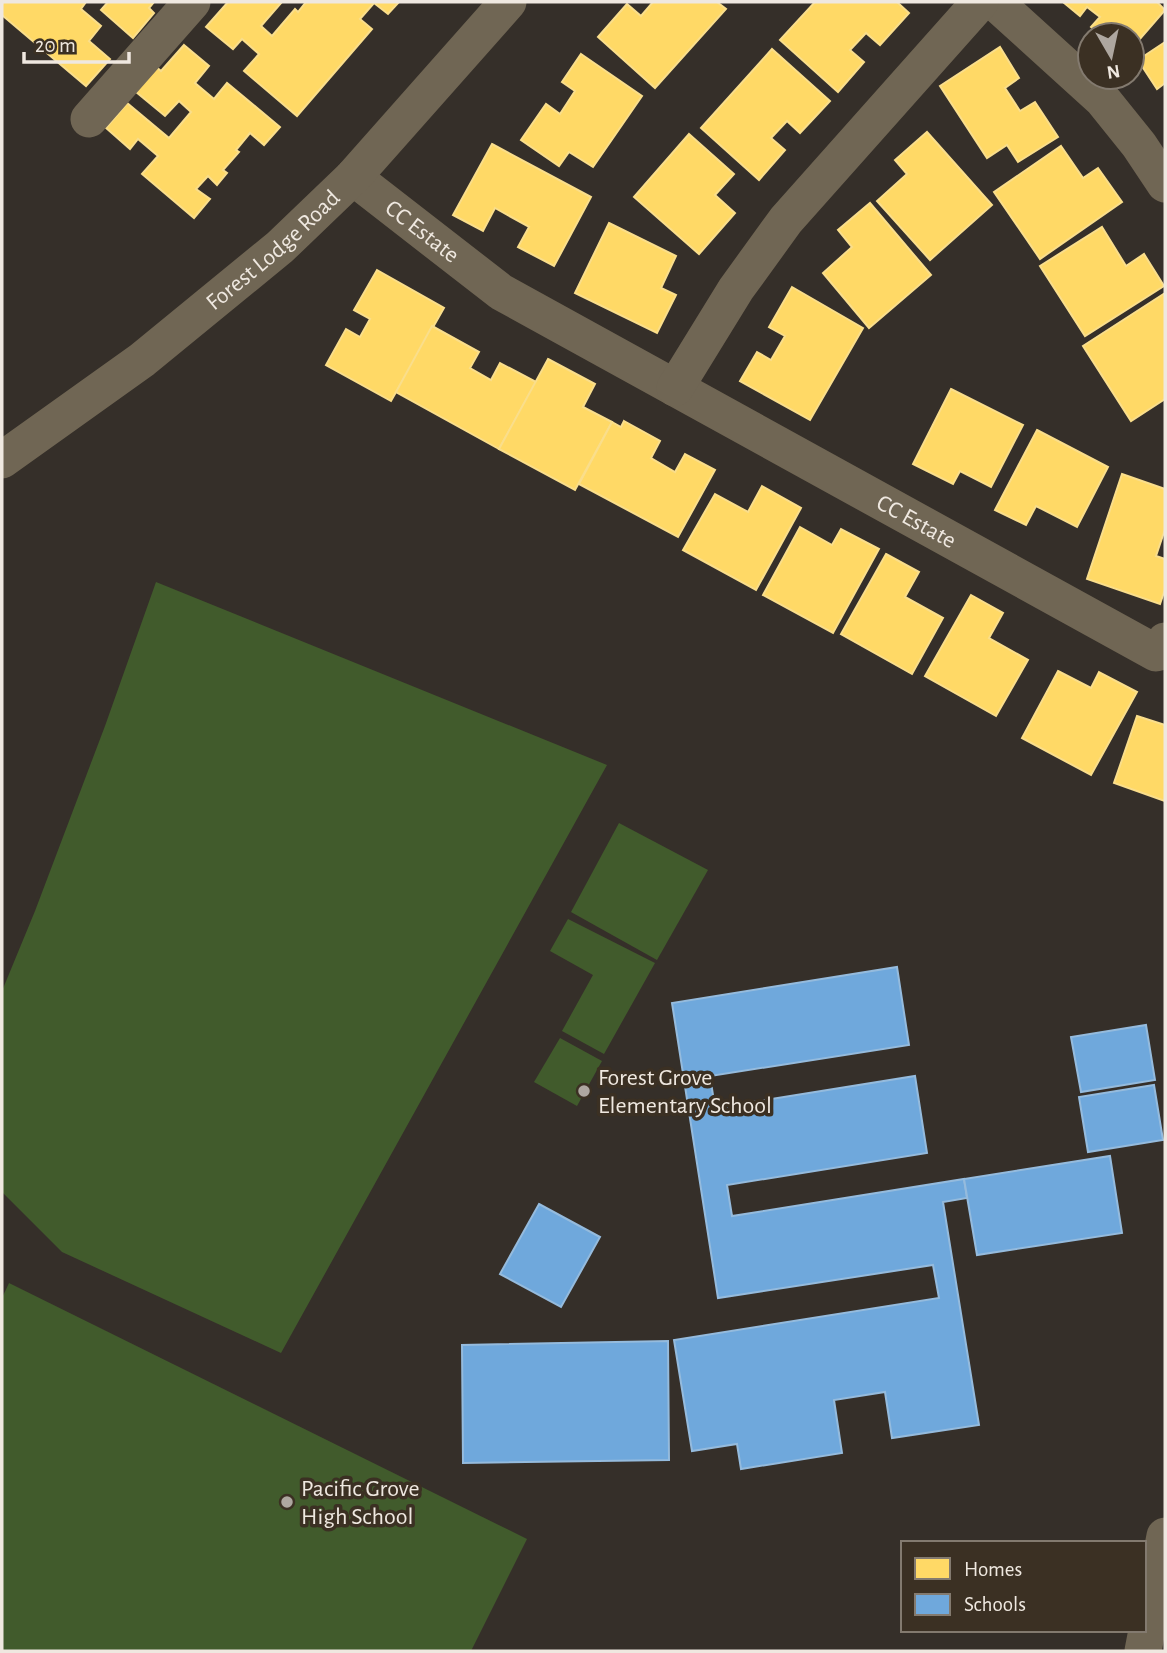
<svg xmlns="http://www.w3.org/2000/svg" width="1167" height="1653" font-family="'Alegreya Sans',sans-serif">
  <style>
    .green { fill: #415b2c }
    .homes { fill: #ffd966; stroke: #fade8b; stroke-width: 2 }
    .schools { fill: #6fa8dc; stroke: #95bbdd; stroke-width: 2 }
    .lines { fill: none; stroke-linecap: round; stroke-linejoin: round }
    .minor { stroke: #706654; stroke-width: 37 }
    .poi-dot { fill: #aea7a0; stroke: #3b3023; stroke-width: 2.5 }
    .labels { text-anchor: middle; stroke-width: 7; stroke-linejoin: round; paint-order: stroke }
    .street-label { font-size: 24px; fill: #efe8e0; stroke: #3b3023 }
    .poi-label { font-size: 24px; fill: #efe8e0; stroke: #3b3023; text-anchor: start }
  </style>
  <rect width="100%" height="100%" fill="#352f29"/>
  <g class="green">
    <path d="M156,582L607,765L281,1353L62,1252L2,1192V991L35,911L105,726Z"/>
    <path d="M619,823L708,870L657,960L571,912Z"/>
    <path d="M568,919L655,963L604,1054L562,1031L593,975L550,951Z"/>
    <path d="M560,1038L602,1061L577,1106L534,1082Z"/>
    <path d="M9,1283L527,1539L471,1651H2V1298Z"/>
  </g>
  <g class="homes">
    <path d="M4,2H86L81,9L101,26L89,41L110,59L86,86L2,15V5Z"/>
    <path d="M108,2H154L149,8L154,13L133,38L101,10Z"/>
    <path d="M228,2H279L281,3L261,26L272,36L295,9L298,12L306,2H399L388,14L374,3L360,19L372,29L297,116L244,71L259,54L242,39L233,49L206,27Z"/>
    <path d="M653,2H717L726,9L655,88L598,37L627,4L641,16Z"/>
    <path d="M815,2H897L909,13L880,45L866,33L850,50L864,62L838,92L780,40Z"/>
    <path d="M1063,2H1157L1165,10L1132,48V35H1100L1091,27L1100,17L1087,7L1080,16Z"/>
    <path d="M1165,42V83L1157,89L1138,60Z"/>
    <path d="M184,45L209,66L195,83L214,99L227,83L280,127L264,145L250,133L236,150L239,152L223,170L227,173L217,185L208,176L196,189L210,199L194,218L142,174L158,156L138,139L130,149L106,128L127,103L169,138L191,112L179,101L165,116L135,91L155,66L161,71Z"/>
    <path d="M1000,47L1019,78L1005,88L1020,111L1035,102L1058,137L1018,162L1007,145L987,158L940,86Z"/>
    <path d="M772,49L830,101L800,133L787,121L771,138L785,150L759,180L701,128Z"/>
    <path d="M581,54L642,96L593,167L569,152L559,166L521,140L546,104L560,114L575,91L562,82Z"/>
    <path d="M927,132L992,205L930,260L877,201L907,174L895,160Z"/>
    <path d="M689,134L734,174L715,195L735,213L699,254L634,197Z"/>
    <path d="M492,144L591,197L554,266L518,247L529,227L495,208L483,231L453,215Z"/>
    <path d="M1061,146L1083,178L1098,168L1122,202L1040,259L994,192Z"/>
    <path d="M870,203L931,275L869,328L823,273L852,247L838,230Z"/>
    <path d="M609,223L676,256L661,288L676,295L657,333L575,293Z"/>
    <path d="M1102,227L1126,266L1144,254L1164,286L1085,336L1040,266Z"/>
    <path d="M377,270L444,308L391,401L326,365L346,329L360,337L370,319L354,310Z"/>
    <path d="M792,287L863,328L810,420L740,381L757,352L771,360L785,336L769,327Z"/>
    <path d="M1165,293V399L1131,421L1083,346Z"/>
    <path d="M432,326L479,352L470,368L491,380L500,363L536,382L499,449L396,392Z"/>
    <path d="M548,359L595,384L583,407L612,422L575,490L499,449Z"/>
    <path d="M951,389L1023,425L991,487L960,471L953,484L913,464Z"/>
    <path d="M624,421L660,441L651,458L675,472L685,454L715,470L678,537L579,484L612,422L621,427Z"/>
    <path d="M1037,430L1108,467L1077,527L1036,506L1026,525L995,510Z"/>
    <path d="M1122,474L1165,489V529L1156,556L1165,559V589L1160,604L1087,579Z"/>
    <path d="M762,486L801,508L756,590L683,550L715,494L748,512Z"/>
    <path d="M800,527L832,545L841,529L879,549L833,633L763,595Z"/>
    <path d="M886,554L919,572L905,597L943,618L912,674L841,634Z"/>
    <path d="M971,595L1003,613L989,638L1028,660L996,716L925,676Z"/>
    <path d="M1058,671L1091,688L1099,672L1137,692L1091,775L1022,738Z"/>
    <path d="M1137,716L1165,725V801L1114,783Z"/>
  </g>
  <g class="schools">
    <path d="M897,967L909,1045L710,1076L715,1108L915,1076L927,1153L727,1185L732,1216L964,1179L967,1198L943,1202L979,1425L892,1438L885,1392L834,1400L842,1453L741,1469L737,1444L692,1451L674,1340L939,1298L933,1265L718,1298L672,1003Z"/>
    <path d="M1146,1025L1155,1080L1081,1092L1071,1037Z"/>
    <path d="M1154,1085L1163,1140L1088,1152L1079,1097Z"/>
    <path d="M1110,1156L1122,1233L977,1255L964,1179Z"/>
    <path d="M539,1204L600,1237L561,1307L500,1274Z"/>
    <path d="M668,1341L669,1460L463,1463L462,1345Z"/>
  </g>
  <g class="lines">
    <g class="minor">
      <path d="M995,2L1102,99L1139,145L1165,184"/>
      <path d="M89,119L192,2"/>
      <path id="s1" d="M353,177L501,292L1156,653L1165,641"/>
      <path d="M675,388L736,289L786,220L980,2"/>
      <path id="s2" d="M2,460L142,360L280,247L353,177L508,2"/>
      <path d="M1143,1651L1165,1536"/>
    </g>
  </g>
  <g class="poi-dot">
    <circle cx="584" cy="1091" r="7"/>
    <circle cx="287" cy="1502" r="7"/>
  </g>
  <g class="labels">
    <g class="street-label">
      <text dy="8" stroke="none"><textPath href="#s1" startOffset="88">CC Estate</textPath></text>
      <text dy="8" stroke="none"><textPath href="#s2" startOffset="343">Forest Lodge Road</textPath></text>
      <text dy="8" stroke="none"><textPath href="#s1" startOffset="662">CC Estate</textPath></text>
    </g>
    <g class="poi-label">
      <text x="598" y="1085">Forest Grove<tspan x="598" dy="28">Elementary School</tspan></text>
      <text x="301" y="1496">Pacific Grove<tspan x="301" dy="28">High School</tspan></text>
    </g>
  </g>
  <rect width="1167" height="1653" fill="none" stroke="#efe8e0" stroke-width="7"/>
  <rect x="901" y="1541" width="245" height="91" fill="#3b3023" stroke="#837a6f" stroke-width="2"/>
  <rect x="915" y="1558" width="35" height="21" fill="#ffd966" stroke="#837a6f" stroke-width="2"/>
  <text x="964" y="1576" font-size="21" fill="#efe8e0">Homes</text>
  <rect x="915" y="1594" width="35" height="21" fill="#6fa8dc" stroke="#837a6f" stroke-width="2"/>
  <text x="964" y="1611" font-size="21" fill="#efe8e0">Schools</text>
  <g transform="translate(1111 56) rotate(171)"><circle r="33" fill="#3b3023" stroke="#837a6f" stroke-width="2"/>
  <path d="M0-5L12 26L0 18L-12 26Z" fill="#aea7a0"/>
  <text y="-10" font-size="19" font-weight="bold" text-anchor="middle" fill="#efe8e0">N</text>
  </g>
  <path d="M24 52v10h105v-10" fill="none" stroke="#efe8e0" stroke-width="3.5"/>
  <text x="35" y="52" font-size="21" fill="#efe8e0" stroke="#3b3023" stroke-width="5" paint-order="stroke">20 m</text>
</svg>
